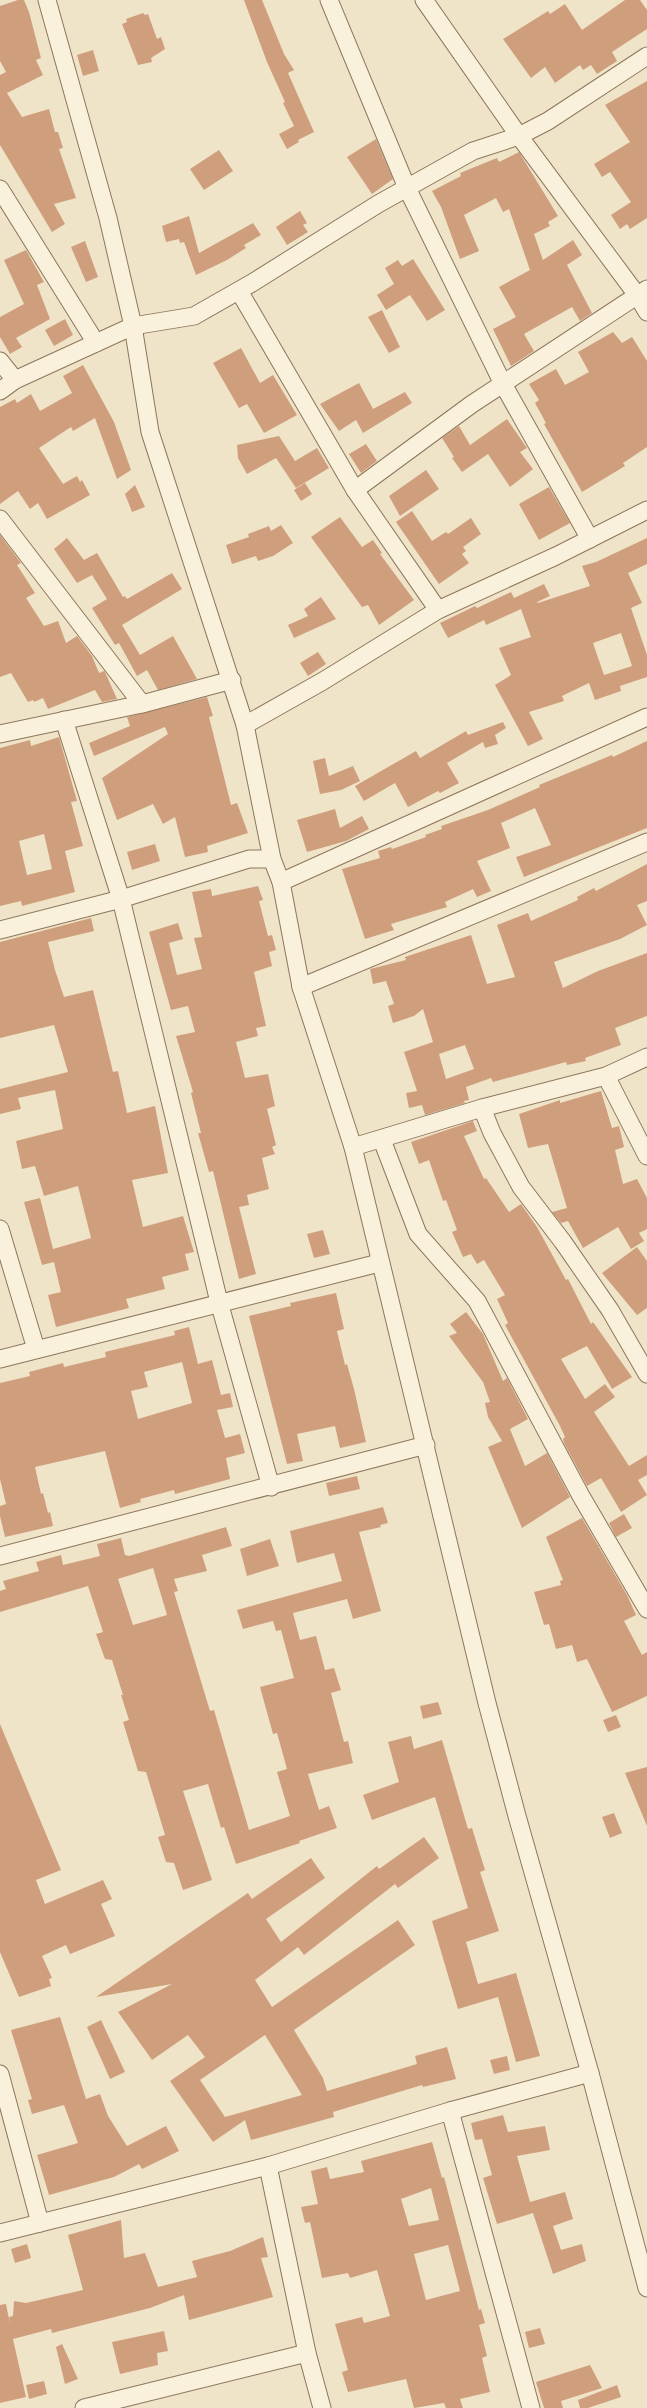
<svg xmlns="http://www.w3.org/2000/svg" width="647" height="2408" font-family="Literata,serif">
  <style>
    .building { fill: #cf9f7d; fill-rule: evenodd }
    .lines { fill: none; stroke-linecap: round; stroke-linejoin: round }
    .minor-casing { stroke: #8d765c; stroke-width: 19 }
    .minor { stroke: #faf1dc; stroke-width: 17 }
  </style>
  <rect width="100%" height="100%" fill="#f0e4c8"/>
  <g class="building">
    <path d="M18,0H24L29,12L41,58L36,60L43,75L7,93L22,117L49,109L55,132H58L63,148L59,149L76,198L54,204L65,224L52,232L0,145V75L6,72L0,61V6Z"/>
    <path d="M244,0H262L284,54L294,70L288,73L314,132L298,140L299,142L287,149L279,134L294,126L283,103L285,102L267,62Z"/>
    <path d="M625,0H640L647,10V29L612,52L617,61L597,74L591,65L583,70L580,65L555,83L545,67L531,78L503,39L548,11L550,14L565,4L582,30Z"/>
    <path d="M143,13L145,15L148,14L157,39L161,37L165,49L151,58L152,62L138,65L122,24L127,22L126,19Z"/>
    <path d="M93,50L99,71L83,76L77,55Z"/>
    <path d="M647,81V218L630,229L627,224L620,229L611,215L631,202L610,172L602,177L594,164L630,142L605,105Z"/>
    <path d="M376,139L393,179L372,194L347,157Z"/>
    <path d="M219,150L233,171L204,190L190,169Z"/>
    <path d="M519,152L558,216L548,222L550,226L534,234L543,260L573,240L582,255L567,265L592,313L580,321L572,307L524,334L534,351L511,366L493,329L516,317L499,287L530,270L509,209L503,212L496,198L464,215L479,251L460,259L441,207L432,191L461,176L460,173L497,158L499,162Z"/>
    <path d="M300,211L307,223L303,225L308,232L287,245L276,227Z"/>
    <path d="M189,216L199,253L253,223L261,235L244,245L246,248L227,260L196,275L184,242L180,243L179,239L166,242L162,226Z"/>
    <path d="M85,241L98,277L86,282L71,247Z"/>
    <path d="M26,250L44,282L37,285L50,319L16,338L22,347L10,354L0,337V317L24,304L4,260Z"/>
    <path d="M413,259L445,310L427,321L410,295L386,310L377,295L394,284L385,268L398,260L402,266Z"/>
    <path d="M382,310L400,347L389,353L368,317Z"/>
    <path d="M65,319L73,335L54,346L45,330Z"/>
    <path d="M613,332L622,343L632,337L647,361V447L623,463L625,466L582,492L544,424L546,423L535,403L539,400L529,384L556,369L565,385L589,372L578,352Z"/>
    <path d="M241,348L260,383L273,375L297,415L264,433L247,404L239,408L213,363Z"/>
    <path d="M83,365L114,422L131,470L117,479L95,418L73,431L71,427L39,448L63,484L77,476L80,482L82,480L90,495L47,519L38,503L30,509L18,491L0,504V407L15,399L17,403L31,394L40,411L72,393L63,376Z"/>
    <path d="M359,383L373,409L405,392L412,403L363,433L356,420L339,431L320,404Z"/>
    <path d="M507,419L527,448L520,452L533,469L510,487L488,454L462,472L452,458L454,457L442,438L459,426L470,445Z"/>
    <path d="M279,436L295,461L317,448L329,468L296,488L276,458L247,474L238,458L237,445Z"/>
    <path d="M366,444L377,461L361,473L349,454Z"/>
    <path d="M426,470L439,489L400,516L389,496Z"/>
    <path d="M305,483L312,494L301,501L294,490Z"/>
    <path d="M135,485L145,507L132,512L125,494Z"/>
    <path d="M549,487L570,523L539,540L519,504Z"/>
    <path d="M412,511L432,541L446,532L448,534L471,518L481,534L463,547L466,551L462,554L469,563L439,584L396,522Z"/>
    <path d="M340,517L362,547L373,540L382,553L380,554L414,600L379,625L368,605L362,607L311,537Z"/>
    <path d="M281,525L293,543L273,556L258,561L256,556L232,564L226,545L249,537L248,534L269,526L271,531Z"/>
    <path d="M0,535L21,563L17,565L35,593L26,598L44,626L58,621L66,643L77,636L92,656L99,673L104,671L105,672L117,699L102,702L95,690L48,709L43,698L34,702L33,700L28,702L11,673L0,677Z"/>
    <path d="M67,538L84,560L97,553L123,597L125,596L127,599L172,573L182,589L122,625L140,655L173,636L197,679L158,690L147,670L137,676L119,643L115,645L92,608L107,599L92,575L77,583L54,549Z"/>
    <path d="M647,538V564L628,573L642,603L631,608L647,655V677L620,686L621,691L595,700L589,683L562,696L564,701L529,712L543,739L528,746L495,685L511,675L499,648L531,637L521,609L486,625L484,620L448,638L440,623L475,606L477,608L511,592L514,598L544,584L550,596L537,602L538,603L590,586L582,566L596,562ZM621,633L632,666L604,675L593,643Z"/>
    <path d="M321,597L336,619L294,638L288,625L308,616L304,609Z"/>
    <path d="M318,652L326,664L308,676L300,663Z"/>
    <path d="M207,697L213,716L209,717L231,805L237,803L248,833L207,846L208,852L185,857L175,817L163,824L153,804L117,820L102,778L168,734L165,727L94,756L89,743L130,726L127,717Z"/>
    <path d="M503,722L506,728L495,735L498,744L485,748L483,742L447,763L459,783L440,793L438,791L408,807L395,783L364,801L355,786L416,751L420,758L466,731L468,735Z"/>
    <path d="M59,737L77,801L71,802L83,846L65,851L75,892L22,906L21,901L0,906V748L30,740L31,746ZM44,834L52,869L27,875L19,841Z"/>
    <path d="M647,741V828L524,877L516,857L551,845L535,808L501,823L510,848L477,861L491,891L477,897L473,889L445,902L447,907L391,924L394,930L365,939L342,869L380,858L378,851L391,847L392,849L426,837L425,835L442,829L441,826L488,810L540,787L539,785L612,755L613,757Z"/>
    <path d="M325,758L329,776L353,766L360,781L341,790L320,794L313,761Z"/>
    <path d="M335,809L340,828L362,816L369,829L346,841L307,852L297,820Z"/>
    <path d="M155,844L160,861L132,870L127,852Z"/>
    <path d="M647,864V901L637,905L647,925L620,939L554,962L563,988L598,971L647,953V1016L615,1028L621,1045L585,1058L586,1061L567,1065L566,1062L493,1082L491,1078L466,1087L469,1100L464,1101L465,1103L425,1115L422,1105L409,1108L406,1093L417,1091L404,1052L433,1042L423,1009L414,1016L393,1023L388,1006L394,1004L386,981L373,984L370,969L406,960L405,957L471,935L487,984L515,977L497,925L528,913L531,921L578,900L577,897L594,888L596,891ZM465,1045L474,1069L446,1079L439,1054Z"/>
    <path d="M258,886L263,900L259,901L268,936L272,935L276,950L269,952L272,966L254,972L266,1026L256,1028L258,1036L236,1042L245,1078L268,1074L275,1106L267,1109L276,1145L272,1147L275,1154L262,1158L269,1189L247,1195L249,1205L239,1207L256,1274L239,1279L213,1171L209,1172L198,1133H201L191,1093L193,1092L176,1036L195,1032L188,1006L171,1010L149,932L178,923L183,939L169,943L177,975L202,969L194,938L202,937L192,892L211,889L212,896Z"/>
    <path d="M91,918L94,931L48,942L55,970L64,997L93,990L113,1072L118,1071L127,1113L155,1106L168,1173L132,1180L143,1227L183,1216L194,1252L185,1254L189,1270L162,1277L165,1289L126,1299L129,1308L56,1327L48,1295L61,1292L54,1262L42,1265L24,1202L40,1198L53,1249L91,1238L78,1186L44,1196L35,1166L22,1169L16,1141L63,1129L55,1090L18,1098L21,1109L0,1114V1089L68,1072L54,1025L0,1038V942Z"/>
    <path d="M601,1091L612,1128L619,1126L624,1147L615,1150L623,1184L637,1179L647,1198V1229L639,1233L644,1241L631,1249L618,1227L583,1248L568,1221L561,1223L552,1212L567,1208L548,1144L528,1148L519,1114L560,1100V1103Z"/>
    <path d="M473,1121L477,1131L464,1136L484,1179L486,1178L509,1212L521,1204L537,1227L566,1280L568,1279L591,1324L593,1322L632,1377L612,1389L587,1346L561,1359L585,1399L605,1384L615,1397L594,1412L629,1466L647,1455V1475L638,1480L647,1495L621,1512L601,1478L587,1486L564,1443L563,1439L565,1437L560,1426L505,1325L508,1323L497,1299L505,1295L484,1260L477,1264L471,1254L463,1257L452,1232L457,1230L446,1200L443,1201L429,1160L419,1164L411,1142Z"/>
    <path d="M323,1230L330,1254L314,1258L307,1234Z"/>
    <path d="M637,1247L647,1261V1308L637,1315L602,1273Z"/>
    <path d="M336,1293L344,1329L337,1331L345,1365L347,1364L354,1389L366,1442L340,1448L335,1426L297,1434L303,1461L287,1464L249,1316L291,1306L290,1303Z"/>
    <path d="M466,1312L483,1334L503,1381L507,1378L528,1419L510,1429L525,1466L547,1453L570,1497L522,1528L488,1447L502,1441L488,1417L485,1403L490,1402L483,1382L449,1336L457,1333L450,1324Z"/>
    <path d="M189,1327L198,1364L212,1360L221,1395L230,1393L233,1407L217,1410L225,1438L240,1434L245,1453L226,1458L230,1479L175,1494L174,1490L140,1499L141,1502L120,1508L105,1451L35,1467L41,1494L43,1493L48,1513L50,1512L53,1526L5,1537L0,1516V1506L6,1504L0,1479V1383L30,1376L29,1372L63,1363L64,1367L106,1357L105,1352L175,1335L174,1331ZM182,1362L192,1403L138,1419L131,1391L148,1387L144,1372Z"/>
    <path d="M357,1476L360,1489L329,1496L326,1483Z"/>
    <path d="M383,1507L388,1523L380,1525L381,1527L359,1532L381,1611L353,1619L347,1599L293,1613L300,1640L316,1636L325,1670L334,1668L341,1690L331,1693L344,1742L348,1741L353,1763L308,1774L319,1810L329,1806L337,1828L299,1841L300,1843L236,1864L224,1827L221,1828L208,1784L183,1791L212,1880L183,1890L174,1863L166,1862L158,1837L165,1835L146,1772L138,1771L123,1722L129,1720L121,1695H123L112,1660L105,1659L96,1634L103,1632L88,1586L0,1612V1591L6,1589L3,1581L39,1571L36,1562L61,1555L63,1565L100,1556L97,1544L121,1538L125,1555L129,1556L226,1527L232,1546L202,1555L207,1571L174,1579L178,1591L174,1592L210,1711L214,1710L249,1830L290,1816L277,1772L287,1769L277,1733L273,1734L260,1687L294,1678L281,1630L276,1631L273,1621L243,1629L237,1610L342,1581L334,1553L297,1563L290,1531ZM153,1568L167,1615L133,1625L118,1579Z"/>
    <path d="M624,1514L632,1528L616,1537L609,1523Z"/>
    <path d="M582,1518L627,1595L636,1615L624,1621L642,1655L647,1652V1696L612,1712L587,1659L577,1662L572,1645L556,1649L549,1624L544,1625L534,1592L561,1585L560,1581L563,1580L546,1537Z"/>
    <path d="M270,1539L279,1566L247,1576L240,1549Z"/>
    <path d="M438,1702L442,1714L423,1719L420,1706Z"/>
    <path d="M616,1715L621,1727L608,1732L603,1720Z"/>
    <path d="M0,1724L61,1870L36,1880L45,1904L103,1880L112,1899L101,1904L115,1936L70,1954L66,1945L42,1956L52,1978L49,1979L51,1986L19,1997L0,1952Z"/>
    <path d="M411,1736L414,1749L442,1740L468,1829L472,1828L485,1870L480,1872L499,1931L466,1942L478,1984L516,1973L540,2056L516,2062L498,1997L458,2009L432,1921L468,1908L435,1797L372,1820L363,1795L399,1782L388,1742Z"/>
    <path d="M647,1767V1826L625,1773Z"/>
    <path d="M614,1813L622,1833L610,1838L602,1817Z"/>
    <path d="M424,1837L439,1858L398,1888L395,1884L304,1955L298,1947L255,1980L272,2007L398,1920L415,1945L294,2030L323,2078L327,2091L417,2064L415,2056L447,2047L456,2079L423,2087L422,2085L333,2112L334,2117L251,2140L245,2120L213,2142L170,2081L205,2057L188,2035L152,2060L118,2012L172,1984L96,1997L248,1893L252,1899L311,1858L325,1878L266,1919L281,1942L377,1866L379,1869ZM265,2035L302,2095L225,2117L200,2080Z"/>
    <path d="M60,2017L86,2099L100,2094L108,2116L127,2146L166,2126L179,2151L142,2169L139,2164L114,2177L49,2195L37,2155L78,2143L64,2105L32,2114L28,2100L32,2099L11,2030Z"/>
    <path d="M101,2020L125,2072L110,2079L87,2027Z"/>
    <path d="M507,2056L510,2070L494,2074L490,2060Z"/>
    <path d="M503,2115L508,2132L545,2126L550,2150L517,2156L530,2202L565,2192L573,2219L553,2226L561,2250L582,2244L586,2261L553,2274L533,2213L497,2224L483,2178L492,2175L482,2139L475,2140L471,2123Z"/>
    <path d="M432,2142L442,2178L444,2177L479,2310L481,2309L485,2323L479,2325L487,2356L482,2358L490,2392L460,2399L463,2408H446L444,2403L414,2408L406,2379L348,2392L342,2372L348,2370L335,2324L362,2317L364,2323L390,2316L377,2270L350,2278L348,2273L322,2278L310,2222L305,2223L301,2207L318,2204L311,2171L327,2167L330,2179L364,2172L361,2161ZM431,2188L439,2220L409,2226L401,2199ZM448,2245L460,2291L426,2300L414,2254Z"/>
    <path d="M121,2220L124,2258L145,2253L158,2287L197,2277L192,2261L230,2251L263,2237L268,2257L261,2258L273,2297L189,2320L184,2295L150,2308L52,2333L51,2329L13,2339L26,2397L0,2403V2305L6,2304L10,2324L9,2317L13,2316L14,2301L26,2303L83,2290L68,2235Z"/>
    <path d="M27,2244L31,2258L15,2263L11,2249Z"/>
    <path d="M540,2328L545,2344L529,2348L525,2332Z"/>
    <path d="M164,2331L168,2351L157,2353L158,2365L120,2374L112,2342Z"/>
    <path d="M62,2344L78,2379L65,2384L56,2347Z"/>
    <path d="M590,2365L602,2388L561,2401L563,2408H544L536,2382Z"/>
    <path d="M44,2381L47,2394L29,2399L26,2385Z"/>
    <path d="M617,2385L621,2397L588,2408H580L578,2400Z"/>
  </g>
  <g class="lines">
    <g class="minor-casing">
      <g id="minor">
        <path d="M47,0L108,218L133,326L150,432L245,725L272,859L281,882L301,987L353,1147L487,1703L517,1816L590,2073L647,2288"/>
        <path d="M329,0L407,188L503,384L590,539"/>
        <path d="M424,0L519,136L637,295L647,312"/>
        <path d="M0,189L96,343"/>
        <path d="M239,291L355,490L438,610"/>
        <path d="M0,361L15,380"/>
        <path d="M0,391L15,380L133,326L194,316L252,283L378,204L473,151L519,136L548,121L647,56"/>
        <path d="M355,490L472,404L647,289"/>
        <path d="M0,519L142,704"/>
        <path d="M64,720L121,899L219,1302L271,1487"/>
        <path d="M245,725L323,681L438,610L556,556L647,510"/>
        <path d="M0,734L142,704L232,680"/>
        <path d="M281,882L647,717"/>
        <path d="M0,930L121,899L249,859H272"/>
        <path d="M301,987L647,842"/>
        <path d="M606,1076L647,1156"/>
        <path d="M482,1108L492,1133L521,1187L563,1242L610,1310L647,1374"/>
        <path d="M382,1140L418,1234L477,1301L581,1496L647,1609"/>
        <path d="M353,1147L482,1108L606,1076L647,1057"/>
        <path d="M0,1229L36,1349"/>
        <path d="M0,1359L379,1263"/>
        <path d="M0,1556L426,1445"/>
        <path d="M0,2074L40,2223"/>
        <path d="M450,2111L531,2408"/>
        <path d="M268,2166L307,2353L322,2408"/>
        <path d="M0,2233L268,2166L450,2111L590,2073"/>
        <path d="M84,2408L307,2353"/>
      </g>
    </g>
    <use href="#minor" class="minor"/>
  </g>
</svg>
